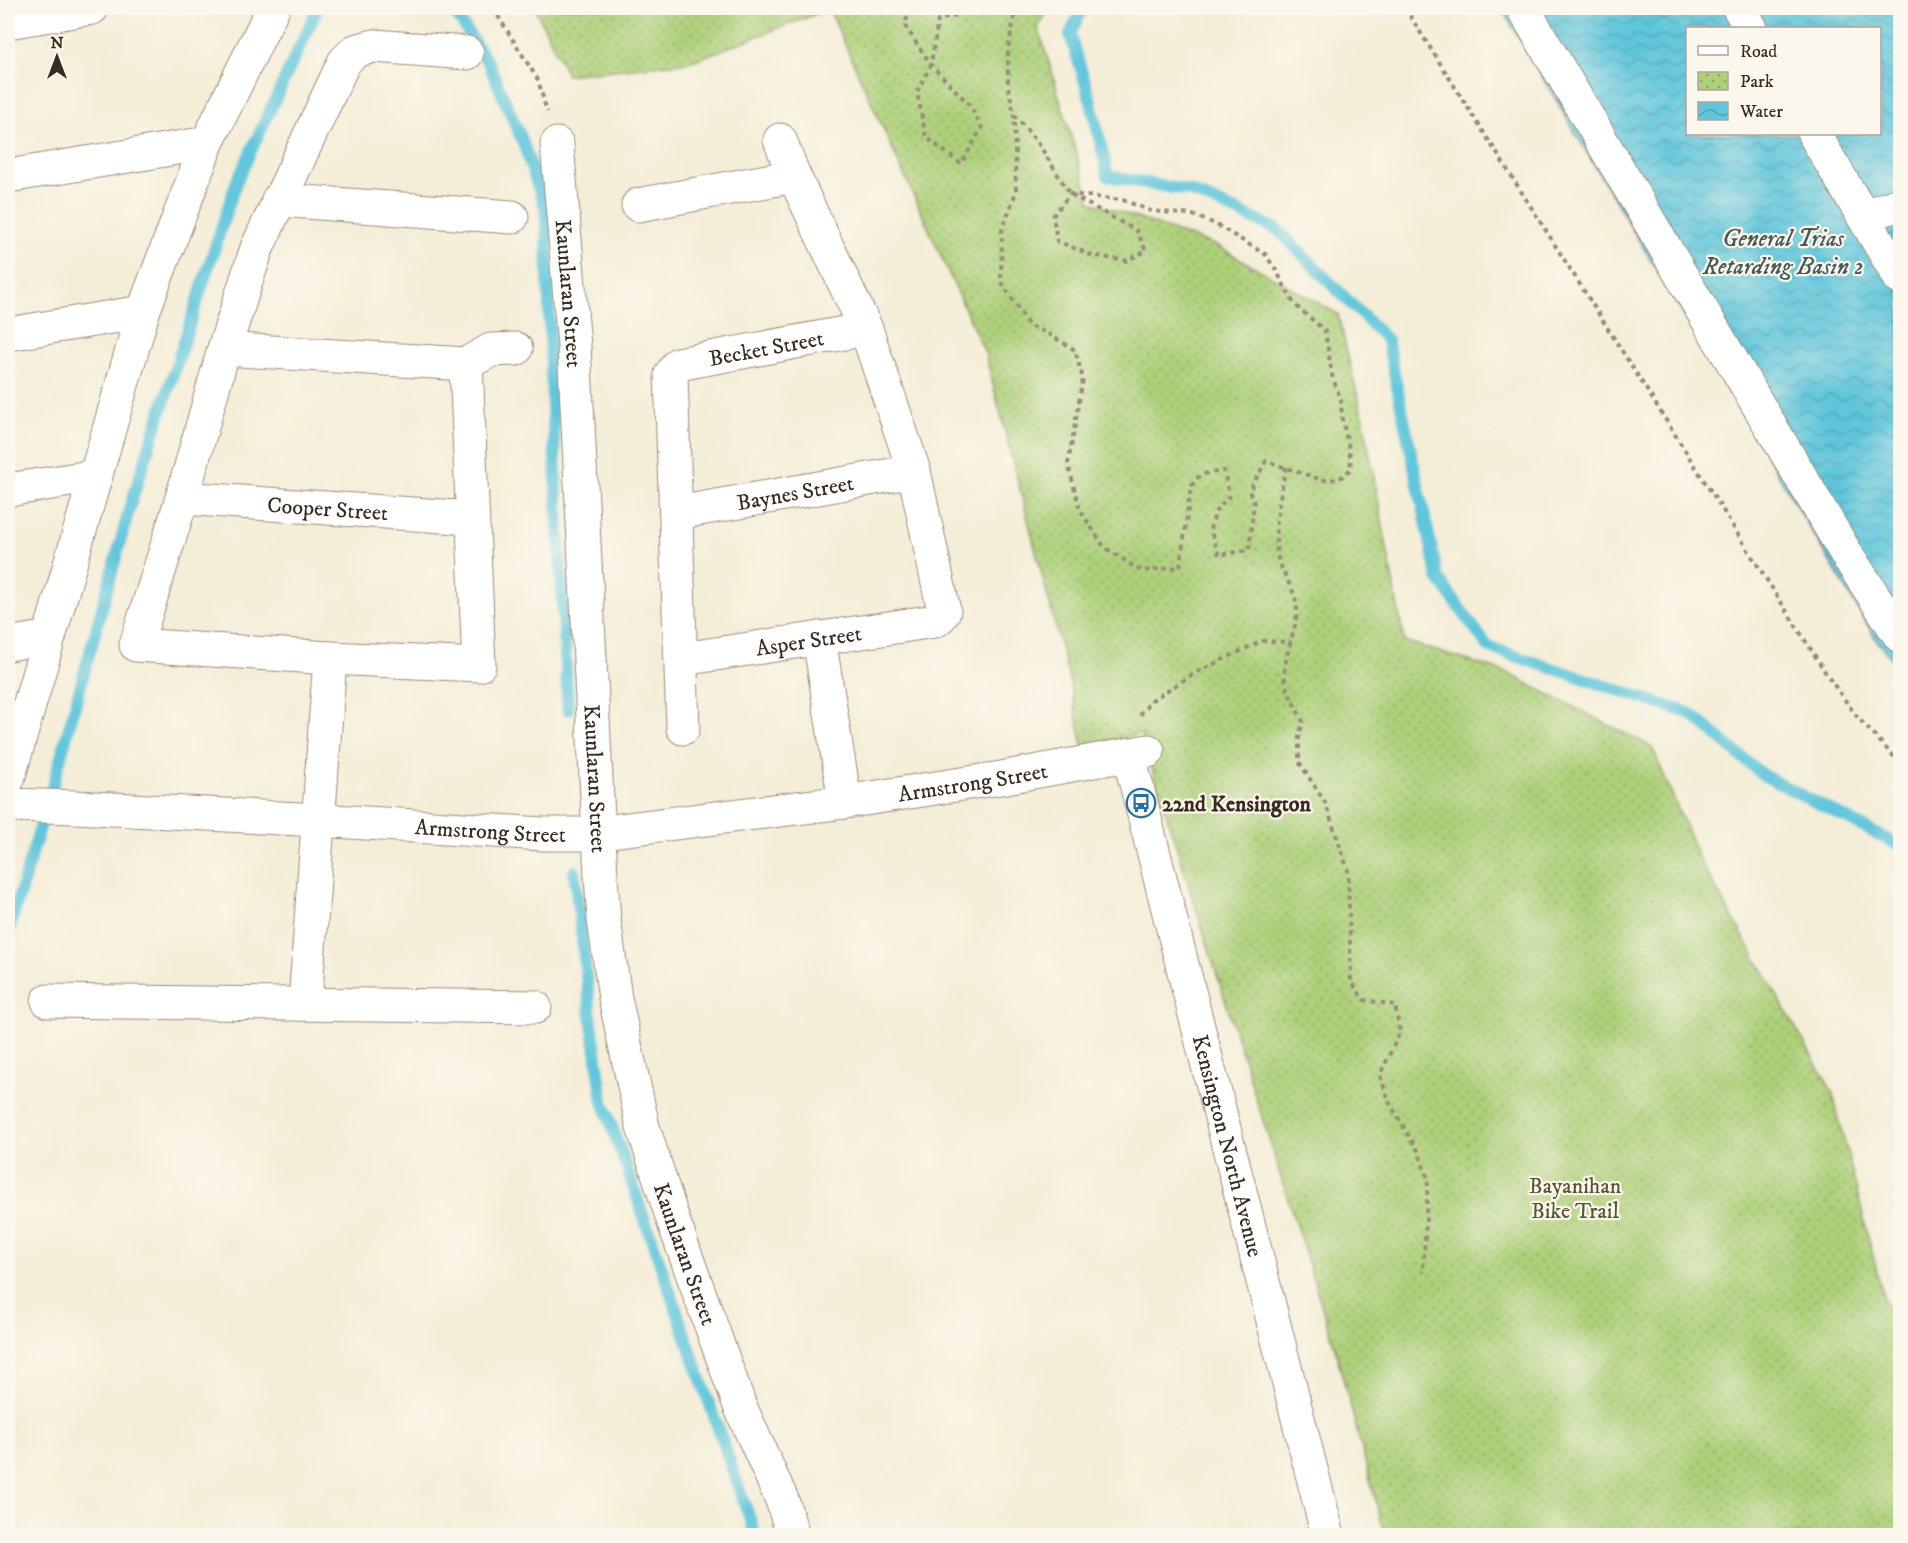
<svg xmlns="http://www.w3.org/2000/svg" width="1908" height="1543" font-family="'IM FELL DW Pica',serif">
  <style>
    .park { fill: url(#park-dots); stroke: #747d4c; stroke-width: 1.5 }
    .water { fill: url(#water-waves); stroke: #4d787c; stroke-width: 1.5; fill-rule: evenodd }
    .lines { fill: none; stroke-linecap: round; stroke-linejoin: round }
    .stream { stroke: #5fc6db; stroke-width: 12 }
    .minor-casing { stroke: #988c7a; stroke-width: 35 }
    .path { stroke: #988c7a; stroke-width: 4; stroke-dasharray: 4.5 4.5; stroke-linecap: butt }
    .minor { stroke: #fff; stroke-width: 33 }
    .labels { text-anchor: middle; stroke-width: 4.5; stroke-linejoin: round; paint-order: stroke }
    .street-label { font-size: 22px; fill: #3b2a1e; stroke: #fbf7ec }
    .poi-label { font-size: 22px; font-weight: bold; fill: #3b2a1e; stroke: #fbf7ec; text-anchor: start }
    .park-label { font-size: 22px; fill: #585435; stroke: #fbf7ec }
    .water-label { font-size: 24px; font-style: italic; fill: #465957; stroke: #fbf7ec }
  </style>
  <defs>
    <pattern id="park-dots" width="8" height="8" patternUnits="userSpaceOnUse" patternTransform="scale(1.5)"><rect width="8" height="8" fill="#add079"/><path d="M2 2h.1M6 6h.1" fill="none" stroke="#8ea963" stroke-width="1.8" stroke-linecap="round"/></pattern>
    <pattern id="water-waves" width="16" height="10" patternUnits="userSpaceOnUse" patternTransform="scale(1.5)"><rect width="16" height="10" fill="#5fc6db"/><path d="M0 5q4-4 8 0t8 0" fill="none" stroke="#50a1b1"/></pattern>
  </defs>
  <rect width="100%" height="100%" fill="#fbf7ec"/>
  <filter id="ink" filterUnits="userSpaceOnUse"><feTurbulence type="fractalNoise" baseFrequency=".0167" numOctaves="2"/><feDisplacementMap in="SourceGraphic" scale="12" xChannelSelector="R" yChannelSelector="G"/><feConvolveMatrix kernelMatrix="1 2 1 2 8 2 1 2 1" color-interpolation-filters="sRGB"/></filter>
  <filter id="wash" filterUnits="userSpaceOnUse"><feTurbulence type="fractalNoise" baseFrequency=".008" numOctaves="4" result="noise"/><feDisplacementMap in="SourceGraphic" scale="24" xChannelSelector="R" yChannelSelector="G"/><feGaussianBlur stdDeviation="1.35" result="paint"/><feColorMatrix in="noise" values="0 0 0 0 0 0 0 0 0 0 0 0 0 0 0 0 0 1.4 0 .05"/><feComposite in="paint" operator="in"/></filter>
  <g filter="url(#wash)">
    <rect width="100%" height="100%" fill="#f4edd7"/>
    <path class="park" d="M535,8H1050L1038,27L1091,202L1217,246L1338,314L1364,423L1404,641L1505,672L1652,747L1699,859L1832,1091L1884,1300L1900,1326V1535H1385L1335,1348L1141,734L1083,746L1070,683L985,353L829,9L690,62L567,75Z"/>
    <path class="water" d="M1501,8H1900V669L1877,641ZM1688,28H1880V134H1688Z"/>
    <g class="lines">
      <g class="stream">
        <path d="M452,8L489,64L522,140L546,210L552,401L568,710"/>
        <path d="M1082,8L1070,35L1090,98L1108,176L1190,191L1277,229L1387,340L1438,578L1488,647L1691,714L1763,775L1900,846"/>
        <path d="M574,871L591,1016L603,1101L756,1536"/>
        <path d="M8,933L57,771L131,503L236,183L318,8"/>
      </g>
    </g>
  </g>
  <g filter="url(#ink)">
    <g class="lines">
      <g class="minor-casing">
        <g id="minor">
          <path d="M1523,8L1847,555L1900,636"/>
          <path d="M1739,8L1751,28"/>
          <path d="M8,22L92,8"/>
          <path d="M1814,134L1900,278"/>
          <path id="s1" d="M557,144L574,346L601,876L604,920L615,998L643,1127L673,1220L740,1406L782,1500L793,1536"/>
          <path d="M8,176L207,143"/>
          <path d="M278,200L512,217"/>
          <path d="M638,205L794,176"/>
          <path d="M1864,216L1900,204"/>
          <path d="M8,334L143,312"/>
          <path d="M224,349L466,364L491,350L516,349"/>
          <path d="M466,364L479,665L330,658L136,645L182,498L224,349L257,248L344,62L355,51L374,46L467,53"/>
          <path d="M8,490L96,476"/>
          <path id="s2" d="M182,498L471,518"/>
          <path id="s3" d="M677,513L914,471"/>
          <path d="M819,638L845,802"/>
          <path d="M8,644L49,637"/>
          <path id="s4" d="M682,659L935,621L941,616L944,611L914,471L866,329L794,176L780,140"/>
          <path id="s5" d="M683,728L671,374L678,364L866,329"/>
          <path id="s6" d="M1129,756L1328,1536"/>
          <path d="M8,779L143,312L207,143L273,8"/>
          <path id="s7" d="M8,805L75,807L318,820L543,834H587L845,802L1001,778L1148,751"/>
          <path d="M48,1001L535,1007"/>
          <path d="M305,1004L330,658"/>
        </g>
      </g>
      <g class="path">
        <path d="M493,8L538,80L547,112"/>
        <path d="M909,8L905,26L931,65L969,104L982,128L961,164L926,137L917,92L931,65L938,20L959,15L969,8"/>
        <path d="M1405,8L1829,678L1858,718L1900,763"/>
        <path d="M1014,115L1038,143L1070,194L1137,231L1146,251L1126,261L1091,255L1057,241L1053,216L1070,194L1123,200L1151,211L1193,215L1215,224L1265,254L1276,270L1294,304L1325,331L1332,375L1341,401L1342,419L1349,448L1351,469L1339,479L1322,480L1266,461L1249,491L1254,503L1249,550L1219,555L1210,529L1216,511L1229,496L1224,471L1201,474L1191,486L1180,567L1141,571L1104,547L1080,510L1068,464L1083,379L1075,350L1047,333L1029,326L1001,281L1002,230L1016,192L1014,115L1008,86V50L1016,8"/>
        <path d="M1286,467C1281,490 1272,535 1278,558C1282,574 1297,593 1297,608C1297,633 1282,657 1285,680C1286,692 1298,710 1303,722L1299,736V762L1325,802L1348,870L1351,981L1364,1000L1395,1005L1400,1032L1380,1075L1390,1104L1418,1151L1428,1179L1423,1273"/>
        <path d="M1140,715L1152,700L1195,673L1262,641L1291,642"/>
      </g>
      <use href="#minor" class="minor"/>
    </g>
  </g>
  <defs>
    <g id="bus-ring" transform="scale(1.5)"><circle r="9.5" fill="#fbf7ec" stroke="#1f6fb2" stroke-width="1.5"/><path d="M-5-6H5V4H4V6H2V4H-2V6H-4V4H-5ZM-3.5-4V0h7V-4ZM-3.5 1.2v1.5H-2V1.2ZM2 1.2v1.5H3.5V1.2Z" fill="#1f6fb2"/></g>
  </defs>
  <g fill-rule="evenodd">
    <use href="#bus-ring" x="1141" y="803"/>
  </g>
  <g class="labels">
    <g class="street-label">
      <text dy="8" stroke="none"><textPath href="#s1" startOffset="150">Kaunlaran Street</textPath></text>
      <text dy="8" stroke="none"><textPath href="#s5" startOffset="456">Becket Street</textPath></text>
      <text dy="8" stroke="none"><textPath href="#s3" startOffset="120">Baynes Street</textPath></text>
      <text dy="8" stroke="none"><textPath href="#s2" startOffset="146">Cooper Street</textPath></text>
      <text dy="8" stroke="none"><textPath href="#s4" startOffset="128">Asper Street</textPath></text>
      <text dy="8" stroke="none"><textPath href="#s1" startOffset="636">Kaunlaran Street</textPath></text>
      <text dy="8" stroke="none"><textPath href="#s7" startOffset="969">Armstrong Street</textPath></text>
      <text dy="8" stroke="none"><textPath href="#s7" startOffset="483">Armstrong Street</textPath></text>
      <text dy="8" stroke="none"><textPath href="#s6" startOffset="402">Kensington North Avenue</textPath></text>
      <text dy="8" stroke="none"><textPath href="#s1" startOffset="1122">Kaunlaran Street</textPath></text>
    </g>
    <g class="poi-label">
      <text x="1162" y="811">22nd Kensington</text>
    </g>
    <g class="park-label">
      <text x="1575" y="1193">Bayanihan<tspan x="1575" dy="25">Bike Trail</tspan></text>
    </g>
    <g class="water-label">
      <text x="1783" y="246">General Trias<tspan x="1783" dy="28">Retarding Basin 2</tspan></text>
    </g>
  </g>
  <rect width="1908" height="1543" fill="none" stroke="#fbf7ec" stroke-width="30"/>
  <rect x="1686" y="27" width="195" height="108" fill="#fbf7ec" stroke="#aea59a" stroke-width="1.5"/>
  <rect x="1698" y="46" width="30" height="9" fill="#ffffff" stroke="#aea59a" stroke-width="1.5"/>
  <text x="1740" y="57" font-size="18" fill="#3b2a1e">Road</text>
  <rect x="1698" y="72" width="30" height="18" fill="url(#park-dots)" stroke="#aea59a" stroke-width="1.5"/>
  <text x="1740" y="87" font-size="18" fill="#3b2a1e">Park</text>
  <rect x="1698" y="102" width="30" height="18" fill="url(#water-waves)" stroke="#aea59a" stroke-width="1.5"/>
  <text x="1740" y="117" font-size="18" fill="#3b2a1e">Water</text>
  <g transform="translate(57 57)" stroke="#fbf7ec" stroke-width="4.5" paint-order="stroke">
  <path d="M0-4.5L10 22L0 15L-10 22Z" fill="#3b2a1e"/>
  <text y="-9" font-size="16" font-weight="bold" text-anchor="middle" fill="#3b2a1e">N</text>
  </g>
</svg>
